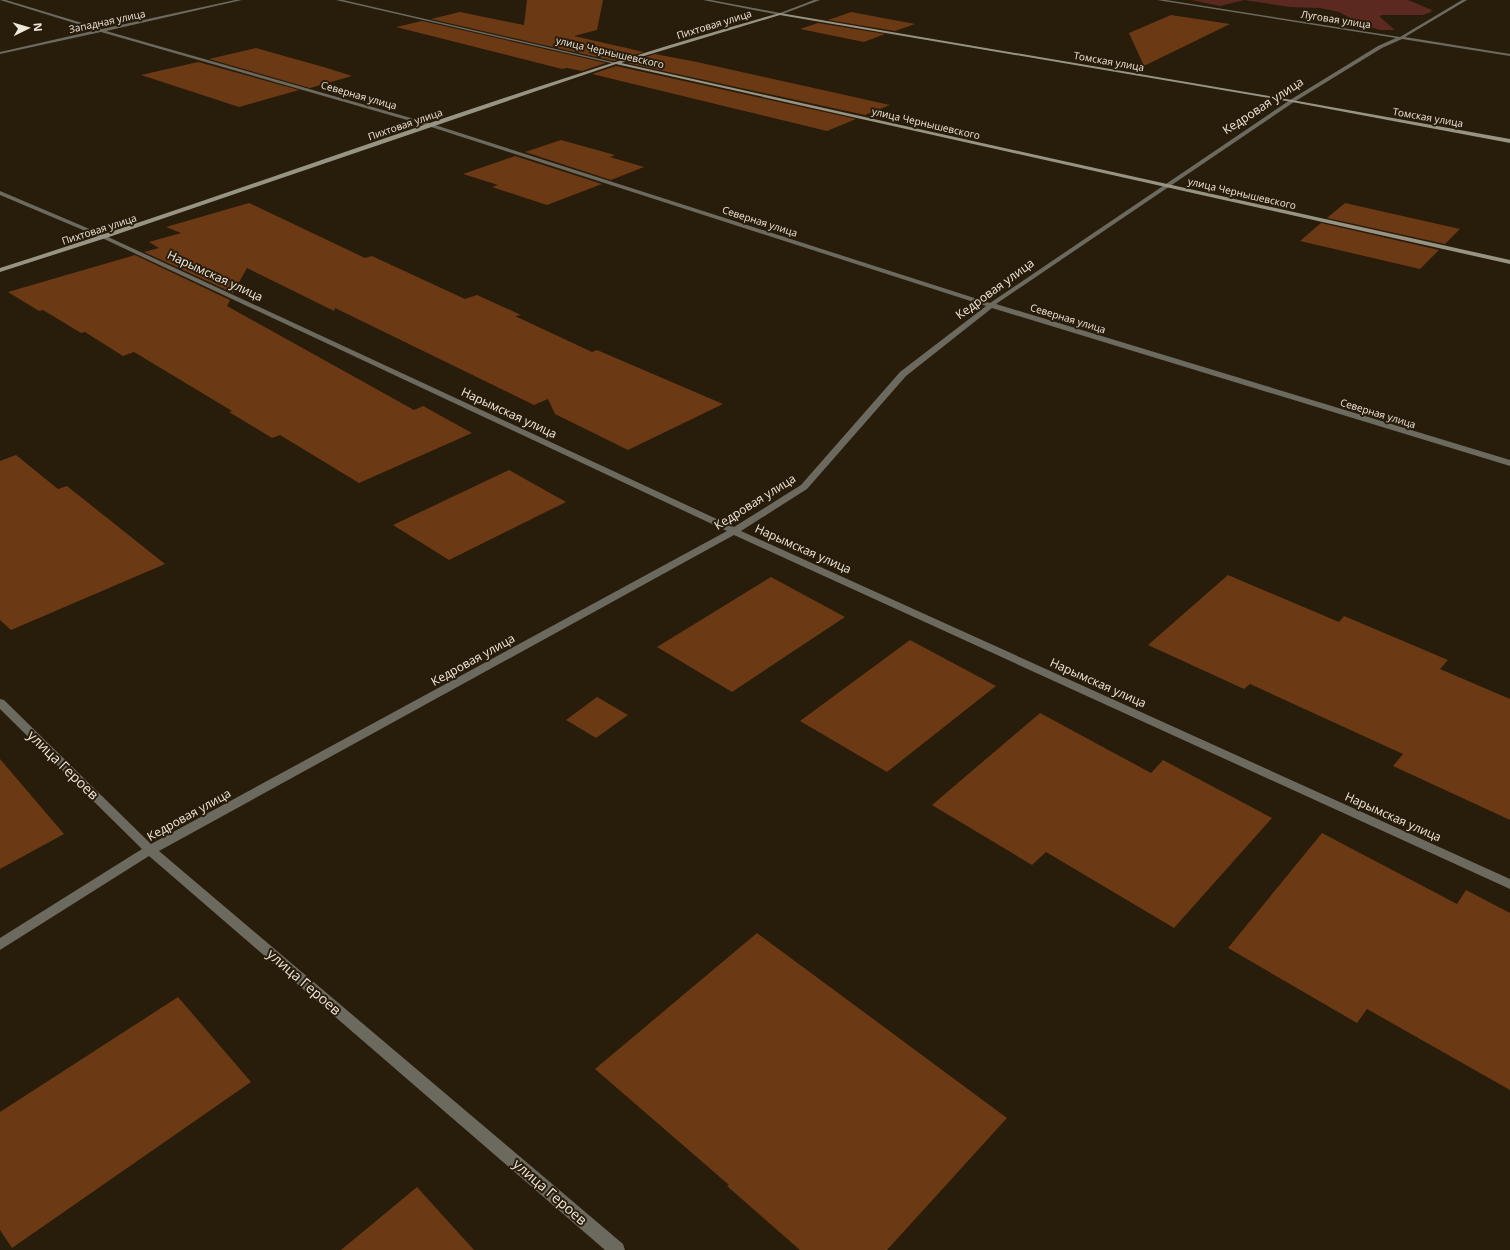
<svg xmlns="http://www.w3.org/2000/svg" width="1510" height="1250" font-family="'Open Sans',sans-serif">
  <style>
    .green { fill: #5c2920 }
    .building { fill: #6b3914 }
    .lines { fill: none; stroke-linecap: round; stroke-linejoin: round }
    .street { fill: #6c695f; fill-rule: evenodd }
    .secondary { fill: #989484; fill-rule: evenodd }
    .labels { text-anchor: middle; stroke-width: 4; stroke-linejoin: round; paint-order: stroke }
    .far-street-label { font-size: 10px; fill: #f0e8dd; stroke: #281c0b }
    .street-label { font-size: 12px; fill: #f0e8dd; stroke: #281c0b }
    .near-street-label { font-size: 14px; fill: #f0e8dd; stroke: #281c0b }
  </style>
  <rect width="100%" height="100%" fill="#281c0b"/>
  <path class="green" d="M1191,0H1408L1432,10L1431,12L1423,15H1381L1380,17L1395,30H1380L1363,25L1339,12L1320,8L1289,7L1244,0L1220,6Z"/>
  <g class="building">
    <path d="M527,0H603L597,30L574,36L644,52L614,61L431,19L460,12L524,25Z"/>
    <path d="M851,12L915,24L895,31L828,20Z"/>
    <path d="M1171,15L1230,24L1144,66L1129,33Z"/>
    <path d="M422,21L606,63L582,71L567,68L562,69L396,27Z"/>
    <path d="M818,23L885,34L864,42L800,29Z"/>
    <path d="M256,48L327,68L352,76L310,88L209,59Z"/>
    <path d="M655,54L697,62L890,105L865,115L627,63Z"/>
    <path d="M198,62L299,90L239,107L141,75Z"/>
    <path d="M616,66L856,119L827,131L592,74Z"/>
    <path d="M561,140L615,155L610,157L644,167L611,180L525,152Z"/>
    <path d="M515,156L602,184L547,205L492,187L498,185L463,174Z"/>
    <path d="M249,203L365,258L372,256L465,299L477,295L521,315L515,316L592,352L597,350L723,404L628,450L555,414L548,399L534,405L335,308L334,311L247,268L233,293L144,252L159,248L149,242L181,233L166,227Z"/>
    <path d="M1345,203L1460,229L1445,244L1327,218Z"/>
    <path d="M1321,223L1439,250L1420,269L1300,241Z"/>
    <path d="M135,255L230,300L227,306L414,410L423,406L472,433L359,483L280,435L272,438L229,412L232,411L134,352L123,356L85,332L81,333L43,310L39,311L8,292Z"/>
    <path d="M16,455L58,489L67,486L165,564L11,630L0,620V461Z"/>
    <path d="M509,470L566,502L449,560L393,525Z"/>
    <path d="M1228,575L1339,622L1344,616L1448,660L1440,669L1510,699V820L1393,766L1403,754L1250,684L1244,689L1148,645Z"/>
    <path d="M771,577L845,617L732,692L657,647Z"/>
    <path d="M910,640L996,686L887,772L800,721Z"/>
    <path d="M597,697L628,715L596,738L566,720Z"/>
    <path d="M1040,713L1151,773L1163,760L1272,818L1174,928L1046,852L1032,865L932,805Z"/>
    <path d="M0,759L64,834L0,869Z"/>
    <path d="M1322,833L1457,904L1466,890L1510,913V1090L1367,1009L1357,1023L1228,948Z"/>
    <path d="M757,933L1007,1118L887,1250H800L727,1186L729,1185L595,1069Z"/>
    <path d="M178,997L251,1082L12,1248L0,1230V1112Z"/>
    <path d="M417,1187L474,1250H341Z"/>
  </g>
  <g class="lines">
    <g class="street">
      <path d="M0,0H6L102,29L235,0H242L106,31L432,124L990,303L1290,100L1378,46L1396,38L1157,0H1166L1400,37L1462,0H1467L1405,37L1510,54V56L1402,39L1382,48L1294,102L996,304L1510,460V466L992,308L906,376L807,489L741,531L1510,879V889L734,535L159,851L623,1244L625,1250H605L149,856L0,950V938L142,849L0,709V699L4,700L151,844L727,531L102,238L0,195V191L106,236L734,527L801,485L900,372L986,306L428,126L101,32L0,54V52L97,30Z"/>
      <path d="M336,0H343L617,63L615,64Z"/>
      <path d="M703,0H711L780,13L814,0H820L780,15Z"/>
    </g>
    <path class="secondary" d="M780,13L1292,100L1510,139V143L1292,102L780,15L621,63L1510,260V264L616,64L106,238L0,272V268C261,185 517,86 780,13Z"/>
  </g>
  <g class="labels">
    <g class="far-street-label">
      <text transform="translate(1336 19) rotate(9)" y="4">Луговая улица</text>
      <text transform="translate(107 21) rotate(-12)" y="4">Западная улица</text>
      <text transform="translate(714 24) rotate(-17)" y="4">Пихтовая улица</text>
      <text transform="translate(610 52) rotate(13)" y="4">улица Чернышевского</text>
      <text transform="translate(1109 61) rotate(10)" y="4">Томская улица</text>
      <text transform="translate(359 95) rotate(16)" y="4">Северная улица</text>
      <text transform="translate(1428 117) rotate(10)" y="4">Томская улица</text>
      <text transform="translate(926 123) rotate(13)" y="4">улица Чернышевского</text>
      <text transform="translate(405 124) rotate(-19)" y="4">Пихтовая улица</text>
      <text transform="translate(1242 193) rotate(13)" y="4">улица Чернышевского</text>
      <text transform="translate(760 221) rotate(18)" y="4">Северная улица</text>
      <text transform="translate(99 229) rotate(-18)" y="4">Пихтовая улица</text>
      <text transform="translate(1068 318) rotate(17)" y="4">Северная улица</text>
      <text transform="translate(1378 413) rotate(17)" y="4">Северная улица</text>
    </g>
    <g class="street-label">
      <text transform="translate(1263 106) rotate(-33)" y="4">Кедровая улица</text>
      <text transform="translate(215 276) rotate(25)" y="4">Нарымская улица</text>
      <text transform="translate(995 289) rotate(-36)" y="4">Кедровая улица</text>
      <text transform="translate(509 413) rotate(25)" y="4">Нарымская улица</text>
      <text transform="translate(755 502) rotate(-32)" y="4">Кедровая улица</text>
      <text transform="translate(803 549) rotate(24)" y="4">Нарымская улица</text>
      <text transform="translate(473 660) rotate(-29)" y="4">Кедровая улица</text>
      <text transform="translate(1098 683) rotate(24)" y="4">Нарымская улица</text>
      <text transform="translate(189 815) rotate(-29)" y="4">Кедровая улица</text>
      <text transform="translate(1393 817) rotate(24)" y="4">Нарымская улица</text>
    </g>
    <g class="near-street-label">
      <text transform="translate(63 765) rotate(44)" y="5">улица Героев</text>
      <text transform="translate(304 982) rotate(41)" y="5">улица Героев</text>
      <text transform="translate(550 1192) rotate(41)" y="5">улица Героев</text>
    </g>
  </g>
  <g transform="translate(28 28) rotate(85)" stroke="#281c0b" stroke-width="3" paint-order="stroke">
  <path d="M0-3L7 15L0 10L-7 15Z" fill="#f0e8dd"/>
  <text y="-6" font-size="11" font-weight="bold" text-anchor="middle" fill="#f0e8dd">N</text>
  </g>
</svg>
